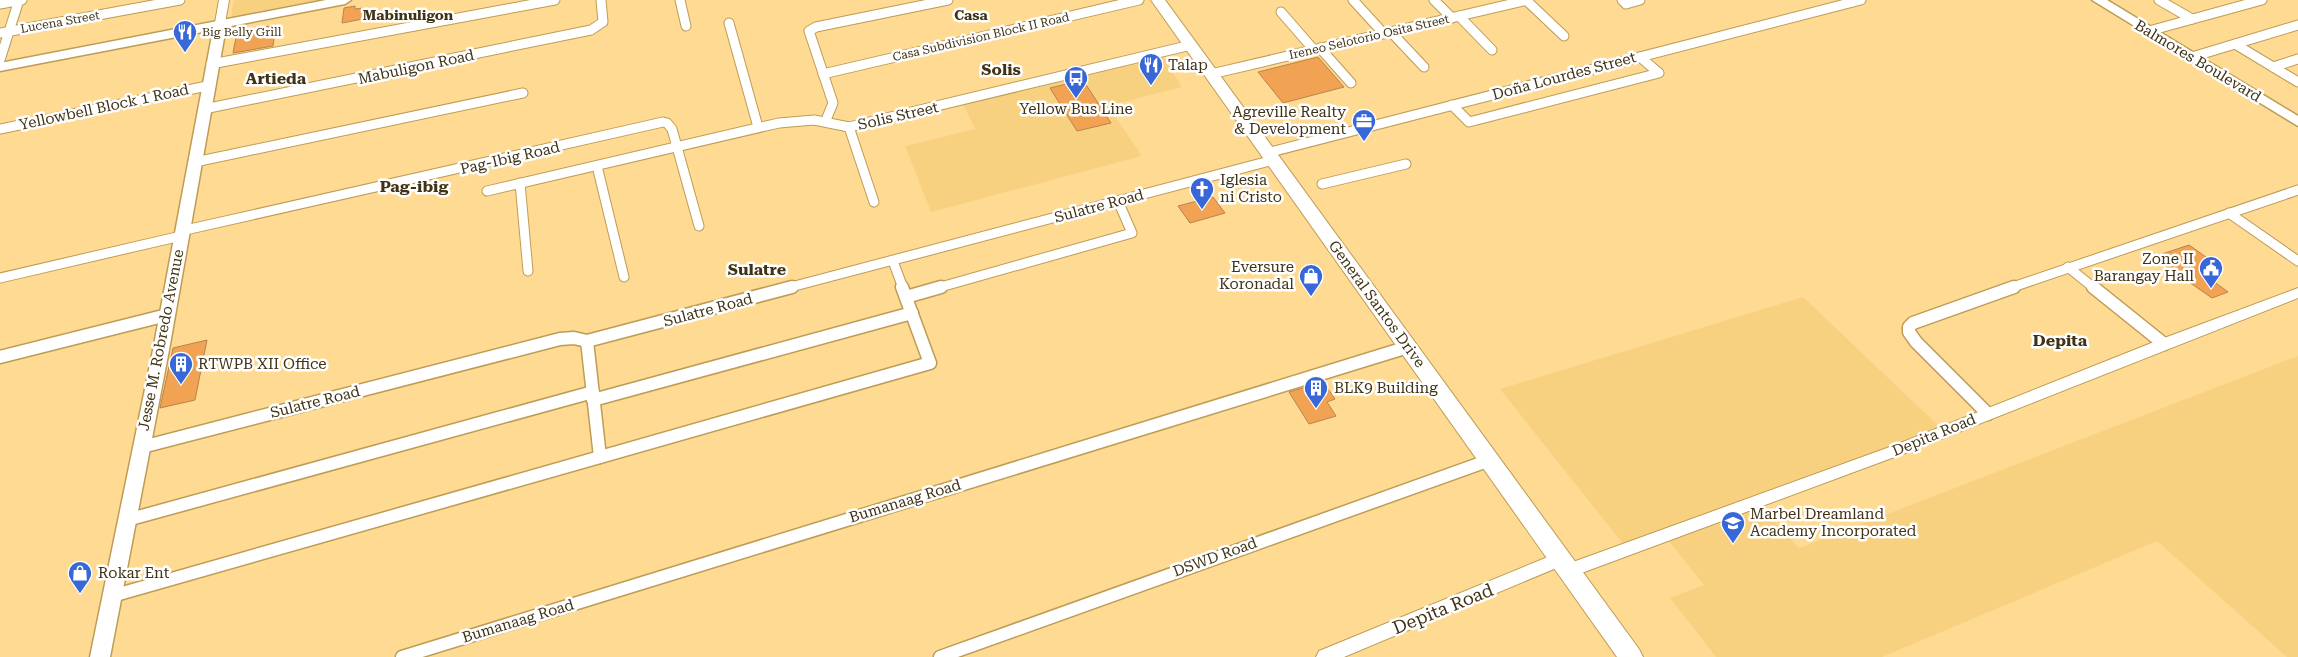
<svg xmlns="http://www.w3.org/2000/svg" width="2298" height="657" font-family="'Roboto Serif',serif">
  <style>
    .built { fill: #f8d180 }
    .building { fill: #f1a353; stroke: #ba834c }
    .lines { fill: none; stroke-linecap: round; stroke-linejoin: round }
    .minor-far1-casing { stroke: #be9c55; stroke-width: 11 }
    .minor-casing { stroke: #be9c55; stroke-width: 15 }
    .tertiary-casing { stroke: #be9c55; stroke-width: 2 }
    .secondary-casing { stroke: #be9c55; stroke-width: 3 }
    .trunk-casing { stroke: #be9c55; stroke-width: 2 }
    .minor-far1 { stroke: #fff; stroke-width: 9 }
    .minor { stroke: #fff; stroke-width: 12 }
    .tertiary { fill: #fff; fill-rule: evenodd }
    .secondary { fill: #fff; fill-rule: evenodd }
    .trunk { fill: #fff; fill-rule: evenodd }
    .labels { text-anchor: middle; stroke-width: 5; stroke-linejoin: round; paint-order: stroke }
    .far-street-label { font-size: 12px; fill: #403214; stroke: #fff }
    .far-poi-label { font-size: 12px; fill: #403214; stroke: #fff; text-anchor: start }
    .far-neighbourhood-label { font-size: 14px; font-weight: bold; fill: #403214; stroke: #fff }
    .street-label { font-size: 15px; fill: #403214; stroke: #fff }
    .poi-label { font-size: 15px; fill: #403214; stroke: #fff; text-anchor: start }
    .neighbourhood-label { font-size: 16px; font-weight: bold; fill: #403214; stroke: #fff }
    .near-street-label { font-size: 18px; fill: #403214; stroke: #fff }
  </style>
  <rect width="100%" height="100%" fill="#feda92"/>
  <g class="built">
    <path d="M234,0H316L231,17Z"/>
    <path d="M1162,55L1182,87L1108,106L1142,156L931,212L905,146L975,129L962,102Z"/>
    <path d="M1803,297L1942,429L1624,545L1500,389Z"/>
    <path d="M2298,356V657H2287L2157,541L1882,657H1716L1670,598L1704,585L1668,540L1760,505L1799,548Z"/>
  </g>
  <g class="building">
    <path d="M355,6V9L364,8L363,19L342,23L344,8Z"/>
    <path d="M276,25L273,46L233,53L237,32Z"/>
    <path d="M1318,57L1344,87L1283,103L1258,72Z"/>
    <path d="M1083,80L1111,123L1077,131L1050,88Z"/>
    <path d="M1213,197L1225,213L1190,223L1178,206Z"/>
    <path d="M2189,245L2223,269L2205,275L2228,292L2212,298L2153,257Z"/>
    <path d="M207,340L195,400L160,408L173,348Z"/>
    <path d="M1323,382L1335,399L1327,402L1336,416L1309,424L1289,392Z"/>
  </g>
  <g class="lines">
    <g class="minor-far1-casing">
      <g id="minor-far1">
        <path d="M680,0L686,26"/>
        <path d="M1353,0L1384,34"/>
        <path d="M1434,0L1452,18"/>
        <path d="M1526,0L1564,36"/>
        <path d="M1622,0L1626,4L1640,0"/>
        <path d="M2159,0L2192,19"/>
        <path d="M0,4L22,0"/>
        <path d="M1281,12L1314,50"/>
        <path d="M1459,16L1492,50"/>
        <path d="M729,23L758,127"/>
        <path d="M2149,31L2262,0"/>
        <path d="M1391,32L1424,67"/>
        <path d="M0,33L180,0"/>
        <path d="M2235,44L2298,82"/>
        <path d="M1320,48L1351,83"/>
        <path d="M2192,57L2298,25"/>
        <path d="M0,60L19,0"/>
        <path d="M211,64L555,0"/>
        <path d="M2273,67L2298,59"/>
        <path d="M823,74L1139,0"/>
        <path d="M1211,74L1528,0"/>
        <path d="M1452,105L1469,122L1659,73L1640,57"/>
        <path d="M204,109L591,30L603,22L601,0"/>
        <path d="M826,120L833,103L809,31L816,27L948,0"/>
        <path d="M849,127L874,202"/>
        <path d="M0,129L207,86"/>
        <path d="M1267,153L1861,0"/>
        <path d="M195,162L523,93"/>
        <path d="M597,166L624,277"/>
        <path d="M520,183L528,271"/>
        <path d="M1322,184L1406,164"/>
        <path d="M487,191L779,123L814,120L849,127L1191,45"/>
        <path d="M2229,213L2298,261"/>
        <path d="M181,231L663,122L667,123L672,129L699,226"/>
        <path d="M893,261L903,288"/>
        <path d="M2068,267L2094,288"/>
        <path d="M0,278L181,236"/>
        <path d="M787,288L1273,160"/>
        <path d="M937,288L1132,233L1118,201"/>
        <path d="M2010,288L2298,190"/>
      </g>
    </g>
    <g class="minor-casing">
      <g id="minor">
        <path d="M2093,287L2164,344"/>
        <path d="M906,297L941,287"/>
        <path d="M587,341L600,457"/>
        <path d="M0,357L167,315"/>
        <path d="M593,400L912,313"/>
        <path d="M1988,414L1916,342L1909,332V327L1913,323L2014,287"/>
        <path d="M142,447L560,339L574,338L587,341L792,287"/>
        <path d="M127,520L593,392"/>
        <path d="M112,596L930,363L902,287"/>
        <path d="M402,657L1408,347"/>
        <path d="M940,657L1490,460"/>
      </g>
    </g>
    <g class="tertiary-casing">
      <g id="tertiary">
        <path d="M219,0H229L225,23L220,26L215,23Z"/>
        <path d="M2298,288V298L1908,452L1568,578L1562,576L1560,571L1562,566L1898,444L2159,340Z"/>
        <path d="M1560,552L1566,554L1568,559L1566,564L1344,657H1316L1319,651Z"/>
      </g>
    </g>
    <g class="secondary-casing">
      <g id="secondary">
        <path d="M326,0H351L345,4L226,27L169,350L110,657H90L153,350L213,30L0,71V63Z"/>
        <path d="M2092,0H2107L2298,116V126Z"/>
      </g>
    </g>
    <g class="trunk-casing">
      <path id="trunk" d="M1151,0H1165L1639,649L1643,657H1617Z"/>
    </g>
    <use href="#minor-far1" class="minor-far1"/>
    <use href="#minor" class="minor"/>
    <use href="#tertiary" class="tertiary"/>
    <use href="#secondary" class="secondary"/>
    <use href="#trunk" class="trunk"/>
  </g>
  <defs>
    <g id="restaurant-pin" transform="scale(1.25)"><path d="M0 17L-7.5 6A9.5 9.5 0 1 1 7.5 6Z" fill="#3867d7" stroke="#fff"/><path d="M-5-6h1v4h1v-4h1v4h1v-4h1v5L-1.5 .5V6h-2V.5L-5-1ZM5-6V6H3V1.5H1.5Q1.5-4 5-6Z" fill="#fff"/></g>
    <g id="bus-pin" transform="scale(1.25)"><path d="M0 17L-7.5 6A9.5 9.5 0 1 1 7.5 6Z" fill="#3867d7" stroke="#fff"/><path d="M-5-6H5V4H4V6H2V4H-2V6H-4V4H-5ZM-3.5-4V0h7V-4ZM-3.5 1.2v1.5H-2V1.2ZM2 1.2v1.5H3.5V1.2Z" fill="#fff"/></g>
    <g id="office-pin" transform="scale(1.25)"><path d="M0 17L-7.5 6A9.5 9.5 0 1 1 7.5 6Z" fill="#3867d7" stroke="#fff"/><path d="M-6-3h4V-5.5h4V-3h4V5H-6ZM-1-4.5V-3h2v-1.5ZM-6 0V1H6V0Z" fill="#fff"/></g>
    <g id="church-pin" transform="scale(1.25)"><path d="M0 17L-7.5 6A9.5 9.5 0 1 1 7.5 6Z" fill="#3867d7" stroke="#fff"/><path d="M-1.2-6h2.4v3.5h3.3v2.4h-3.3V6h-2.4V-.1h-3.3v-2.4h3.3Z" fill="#fff"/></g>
    <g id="civic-pin" transform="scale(1.25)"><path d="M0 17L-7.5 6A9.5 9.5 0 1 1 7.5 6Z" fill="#3867d7" stroke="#fff"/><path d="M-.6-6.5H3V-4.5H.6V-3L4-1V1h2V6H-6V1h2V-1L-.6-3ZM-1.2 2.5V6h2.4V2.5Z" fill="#fff"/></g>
    <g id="shop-pin" transform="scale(1.25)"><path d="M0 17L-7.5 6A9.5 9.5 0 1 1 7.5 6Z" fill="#3867d7" stroke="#fff"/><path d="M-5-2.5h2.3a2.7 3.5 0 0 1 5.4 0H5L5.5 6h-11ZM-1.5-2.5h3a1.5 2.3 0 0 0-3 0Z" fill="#fff"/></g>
    <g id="building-pin" transform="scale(1.25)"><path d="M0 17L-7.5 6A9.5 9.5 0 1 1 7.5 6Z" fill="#3867d7" stroke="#fff"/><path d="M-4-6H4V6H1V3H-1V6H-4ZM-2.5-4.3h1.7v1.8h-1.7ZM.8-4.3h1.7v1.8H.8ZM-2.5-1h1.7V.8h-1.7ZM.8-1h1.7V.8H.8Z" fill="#fff"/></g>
    <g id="school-pin" transform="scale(1.25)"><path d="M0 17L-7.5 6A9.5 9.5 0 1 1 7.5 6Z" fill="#3867d7" stroke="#fff"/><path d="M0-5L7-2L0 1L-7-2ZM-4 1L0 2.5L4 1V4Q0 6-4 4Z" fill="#fff"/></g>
  </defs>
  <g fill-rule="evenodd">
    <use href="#restaurant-pin" x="185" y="32"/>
    <use href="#restaurant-pin" x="1151" y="65"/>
    <use href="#bus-pin" x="1076" y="78"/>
    <use href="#office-pin" x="1364" y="121"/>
    <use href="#church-pin" x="1202" y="189"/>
    <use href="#civic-pin" x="2211" y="268"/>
    <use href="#shop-pin" x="1311" y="276"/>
    <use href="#building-pin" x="181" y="364"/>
    <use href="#building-pin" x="1316" y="388"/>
    <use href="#school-pin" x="1733" y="523"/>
    <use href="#shop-pin" x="80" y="573"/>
  </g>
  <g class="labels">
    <g class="far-street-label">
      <text transform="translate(60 22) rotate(-10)" y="4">Lucena Street</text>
      <text transform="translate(981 37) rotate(-13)" y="4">Casa Subdivision Block II Road</text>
      <text transform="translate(1369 37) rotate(-13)" y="4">Ireneo Selotorio Osita Street</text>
    </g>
    <g class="far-poi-label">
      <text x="202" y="36">Big Belly Grill</text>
    </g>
    <g class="far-neighbourhood-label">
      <text x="408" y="20">Mabinuligon</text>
      <text x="971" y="20">Casa</text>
    </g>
    <g class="street-label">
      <text transform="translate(2198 61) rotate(31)" y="5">Balmores Boulevard</text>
      <text transform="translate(416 67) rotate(-12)" y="5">Mabuligon Road</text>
      <text transform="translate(1564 76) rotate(-15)" y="5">Doña Lourdes Street</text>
      <text transform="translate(104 107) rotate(-12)" y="5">Yellowbell Block 1 Road</text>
      <text transform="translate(898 116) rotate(-13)" y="5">Solis Street</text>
      <text transform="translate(510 158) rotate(-13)" y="5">Pag-Ibig Road</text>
      <text transform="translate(1099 206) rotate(-15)" y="5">Sulatre Road</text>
      <text transform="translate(1377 304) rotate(54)" y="5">General Santos Drive</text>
      <text transform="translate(708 310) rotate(-15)" y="5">Sulatre Road</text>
      <text transform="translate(161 340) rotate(-79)" y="5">Jesse M. Robredo Avenue</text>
      <text transform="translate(315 402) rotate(-14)" y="5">Sulatre Road</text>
      <text transform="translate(1934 435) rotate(-22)" y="5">Depita Road</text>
      <text transform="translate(905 501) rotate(-17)" y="5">Bumanaag Road</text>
      <text transform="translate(1215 557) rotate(-20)" y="5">DSWD Road</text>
      <text transform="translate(518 621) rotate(-17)" y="5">Bumanaag Road</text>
    </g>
    <g class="poi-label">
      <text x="1168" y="70">Talap</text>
      <text x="1076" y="114" text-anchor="middle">Yellow Bus Line</text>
      <text x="1346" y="117" text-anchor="end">Agreville Realty<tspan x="1346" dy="17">&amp; Development</tspan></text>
      <text x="1220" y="185">Iglesia<tspan x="1220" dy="17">ni Cristo</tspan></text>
      <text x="2194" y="264" text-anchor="end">Zone II<tspan x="2194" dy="17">Barangay Hall</tspan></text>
      <text x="1294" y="272" text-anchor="end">Eversure<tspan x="1294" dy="17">Koronadal</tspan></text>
      <text x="198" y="369">RTWPB XII Office</text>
      <text x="1334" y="393">BLK9 Building</text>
      <text x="1750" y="519">Marbel Dreamland<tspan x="1750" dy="17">Academy Incorporated</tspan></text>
      <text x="98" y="578">Rokar Ent</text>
    </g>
    <g class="neighbourhood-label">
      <text x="1001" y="75">Solis</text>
      <text x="276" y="84">Artieda</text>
      <text x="414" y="192">Pag-ibig</text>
      <text x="757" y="275">Sulatre</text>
      <text x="2060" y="346">Depita</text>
    </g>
    <g class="near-street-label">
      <text transform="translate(1443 609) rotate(-22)" y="6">Depita Road</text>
    </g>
  </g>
</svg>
